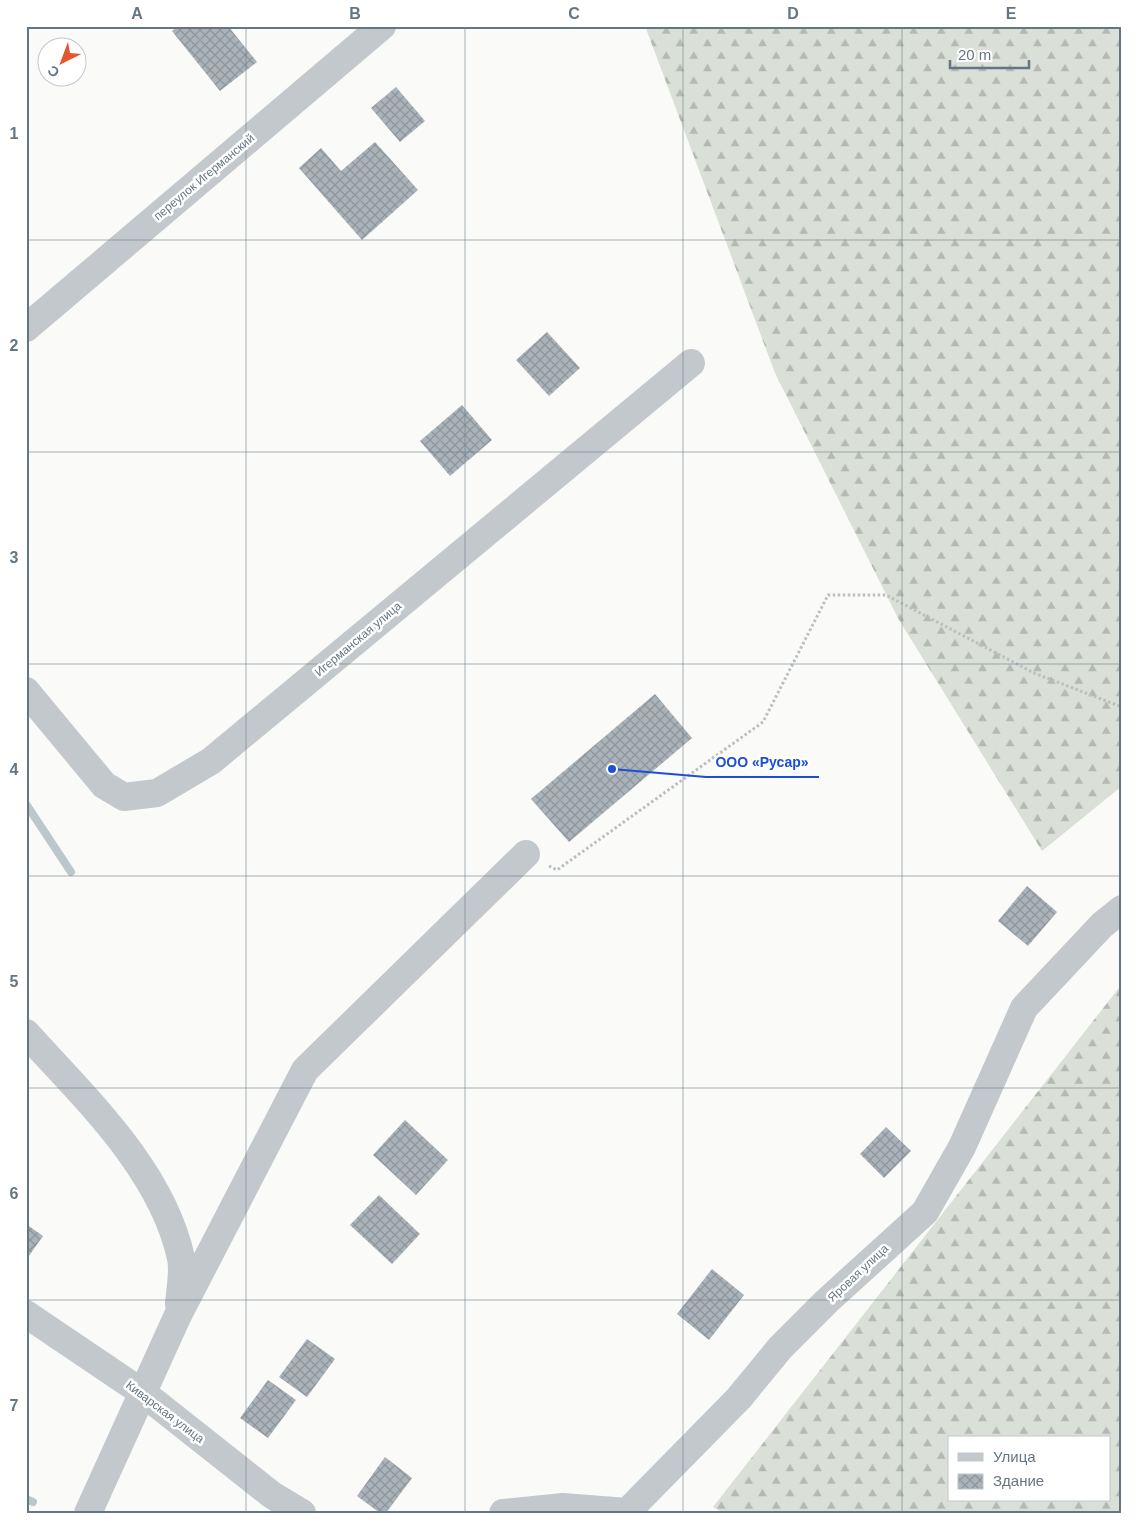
<svg xmlns="http://www.w3.org/2000/svg" width="1148" height="1539" font-family="Arial,sans-serif">
  <style>
    .forest { fill: url(#forest-firs); fill-rule: evenodd }
    .lines { fill: none; stroke-linecap: round; stroke-linejoin: round }
    .stream { stroke: #bbc7cb; stroke-width: 8 }
    .building { fill: url(#building-cross-hatch) }
    .path { stroke: #bbbfc2; stroke-width: 3; stroke-dasharray: 2.5 2.5; stroke-linecap: butt }
    .minor { stroke: #c3c8cc; stroke-width: 28 }
    .grid { fill: none; stroke: #657683; stroke-width: 1; stroke-opacity: 0.55 }
    .labels { text-anchor: middle; stroke-width: 5; stroke-linejoin: round; paint-order: stroke }
    .street-label { font-size: 12px; fill: #657683; stroke: #fff }
    .leader { fill: none; stroke: #1d4ed8; stroke-width: 2 }
    .callout-dot { fill: #1d4ed8; stroke: #fff; stroke-width: 2 }
    .callout-label { font-size: 14px; text-anchor: middle; font-weight: bold; fill: #1d4ed8; stroke: #fff; stroke-width: 5; stroke-linejoin: round; paint-order: stroke }
    .neatline { fill: none; stroke: #657683; stroke-width: 2 }
    .grid-label { font-size: 16px; text-anchor: middle; font-weight: bold; fill: #657683 }
  </style>
  <defs>
    <pattern id="forest-firs" width="22" height="20" patternUnits="userSpaceOnUse" patternTransform="scale(1.25)"><rect width="22" height="20" fill="#dadfd7"/><path d="M5 1l3.5 6h-7zM16 11l3.5 6h-7z" fill="#b4b9b4"/></pattern>
    <pattern id="building-cross-hatch" width="8" height="8" patternUnits="userSpaceOnUse" patternTransform="scale(1.25)"><rect width="8" height="8" fill="#aab3b9"/><path d="M0 0l8 8M0 8l8-8" fill="none" stroke="#8e969c"/></pattern>
  </defs>
  <rect width="100%" height="100%" fill="#fafaf8"/>
  <g class="forest">
    <path d="M645,26H1122V786L1042,851L899,620L775,373Z"/>
    <path d="M1122,984V1513H723L713,1507ZM949,1438H1109V1500H949Z"/>
  </g>
  <g class="lines">
    <g class="stream">
      <path d="M26,804L71,872"/>
      <path d="M26,1499L33,1502"/>
    </g>
  </g>
  <g class="building">
    <path d="M178,26H228L257,62L220,91L172,31Z"/>
    <path d="M396,87L425,121L400,142L371,108Z"/>
    <path d="M375,142L418,190L362,240L299,168L321,148L341,171Z"/>
    <path d="M547,332L580,368L549,396L516,360Z"/>
    <path d="M462,405L492,440L450,476L420,441Z"/>
    <path d="M655,694L692,738L569,842L531,799Z"/>
    <path d="M1027,886L1057,912L1028,946L998,921Z"/>
    <path d="M405,1120L448,1160L416,1195L373,1155Z"/>
    <path d="M886,1127L911,1151L884,1178L860,1154Z"/>
    <path d="M379,1195L420,1234L392,1264L350,1225Z"/>
    <path d="M26,1224L43,1236L26,1260Z"/>
    <path d="M712,1269L744,1295L709,1340L677,1314Z"/>
    <path d="M307,1339L335,1359L307,1397L279,1377Z"/>
    <path d="M268,1380L296,1400L268,1438L240,1418Z"/>
    <path d="M385,1457L412,1478L386,1513H380L357,1496Z"/>
  </g>
  <g class="lines">
    <path class="path" d="M549,866L557,870L763,722L828,595H886L1034,673L1122,707"/>
    <g class="minor">
      <path d="M26,328L382,26"/>
      <path d="M26,691L104,785L124,797L157,793L211,761L691,363"/>
      <path d="M26,1033C85,1098 162,1170 181,1258C184,1271 180,1290 179,1304"/>
      <path d="M26,1314L143,1393L272,1495L302,1513"/>
      <path d="M88,1513L178,1315L305,1070L526,854"/>
      <path d="M503,1513L563,1507L627,1512L739,1398L780,1348L827,1301L925,1212L962,1147L1024,1008L1102,925L1122,909"/>
    </g>
  </g>
  <path class="grid" d="M246,26V1513M465,26V1513M683,26V1513M902,26V1513M26,240H1122M26,452H1122M26,664H1122M26,876H1122M26,1088H1122M26,1300H1122"/>
  <g class="labels">
    <g class="street-label">
      <text transform="translate(204 177) rotate(-40)" y="4">переулок Игерманский</text>
      <text transform="translate(358 639) rotate(-40)" y="4">Игерманская улица</text>
      <text transform="translate(858 1273) rotate(-43)" y="4">Яровая улица</text>
      <text transform="translate(165 1412) rotate(37)" y="4">Киварская улица</text>
    </g>
  </g>
  <path class="leader" d="M612 769L706 777H819"/>
  <circle class="callout-dot" cx="612" cy="769" r="5"/>
  <g class="callout-label">
    <text x="762" y="767">ООО «Русар»</text>
  </g>
  <rect width="1148" height="1539" fill="none" stroke="#ffffff" stroke-width="55"/>
  <rect x="948" y="1436" width="162" height="65" fill="#ffffff" stroke="#c1c8cd"/>
  <rect x="958" y="1453" width="25" height="8" fill="#c3c8cc" stroke="#c1c8cd"/>
  <text x="993" y="1462" font-size="15" fill="#657683">Улица</text>
  <rect x="958" y="1474" width="25" height="15" fill="url(#building-cross-hatch)" stroke="#c1c8cd"/>
  <text x="993" y="1486" font-size="15" fill="#657683">Здание</text>
  <g transform="translate(62 62) rotate(222)"><circle r="24" fill="#ffffff" stroke="#c1c8cd"/>
  <path d="M0-4L9 19L0 12L-9 19Z" fill="#e4572e"/>
  <text y="-8" font-size="14" font-weight="bold" text-anchor="middle" fill="#657683">С</text>
  </g>
  <path d="M950 60v8h79v-8" fill="none" stroke="#657683" stroke-width="2.5"/>
  <text x="958" y="60" font-size="15" fill="#657683" stroke="#ffffff" stroke-width="4" paint-order="stroke">20 m</text>
  <rect x="28" y="28" width="1092" height="1484" class="neatline"/>
  <g class="grid-label">
    <text x="137" y="19">A</text>
    <text x="355" y="19">B</text>
    <text x="574" y="19">C</text>
    <text x="793" y="19">D</text>
    <text x="1011" y="19">E</text>
    <text x="14" y="139">1</text>
    <text x="14" y="351">2</text>
    <text x="14" y="563">3</text>
    <text x="14" y="775">4</text>
    <text x="14" y="987">5</text>
    <text x="14" y="1199">6</text>
    <text x="14" y="1411">7</text>
  </g>
</svg>
